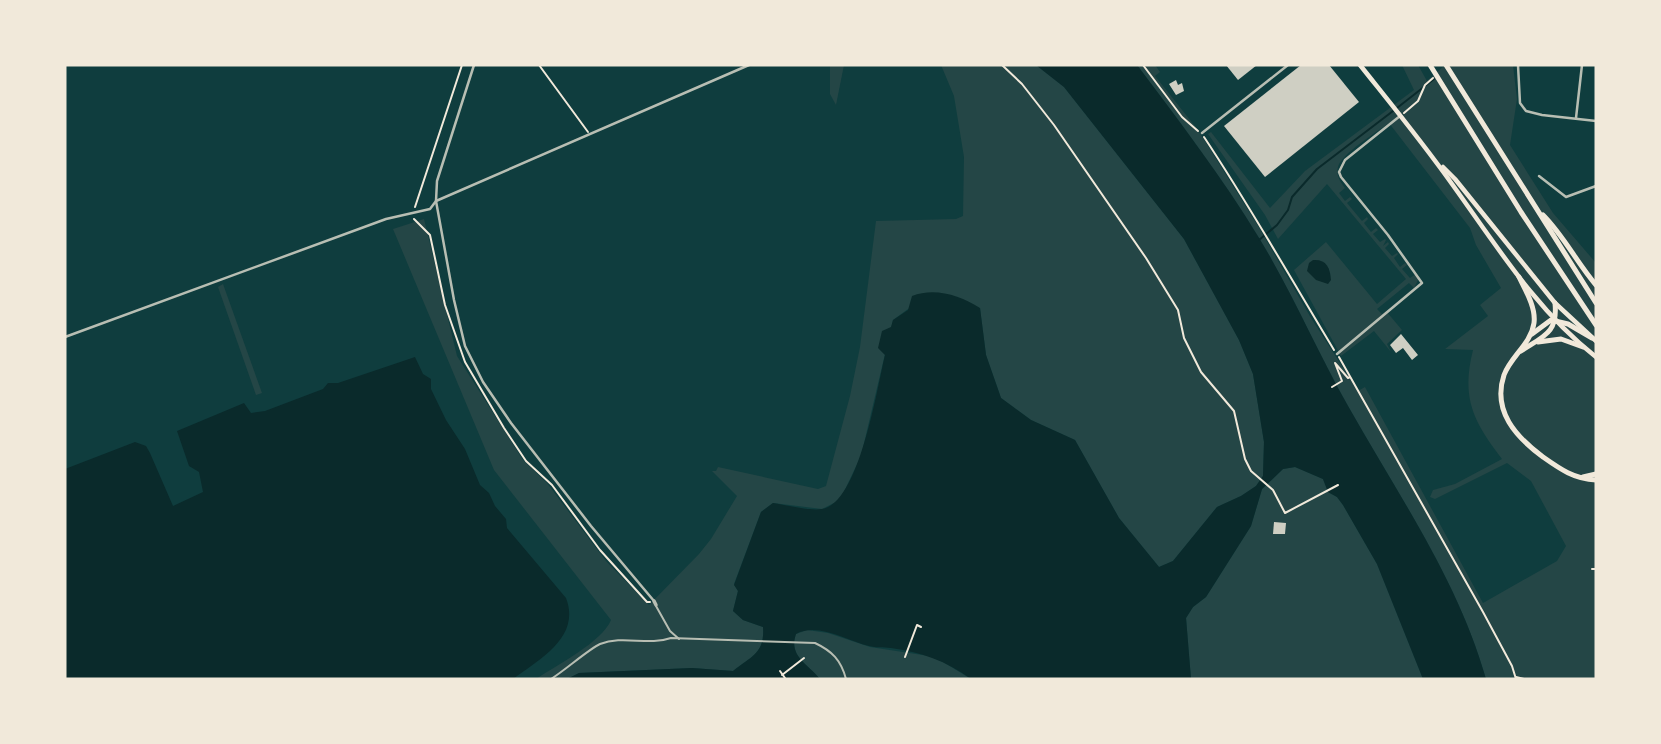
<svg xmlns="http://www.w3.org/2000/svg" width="1661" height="744" font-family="Poppins,sans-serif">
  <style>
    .green { fill: #244646 }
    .water { fill: #0a2a2b }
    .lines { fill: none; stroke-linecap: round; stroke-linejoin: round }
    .stream { stroke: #0a2a2b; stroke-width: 2 }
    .building { fill: #cfcfc3 }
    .path { stroke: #f1e9da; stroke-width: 2 }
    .service { stroke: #b8beb3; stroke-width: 2 }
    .minor { stroke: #b8beb3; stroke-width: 2.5 }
    .tertiary { stroke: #b8beb3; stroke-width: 3.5 }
    .secondary { stroke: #f1e9da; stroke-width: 4.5 }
    .motorway { stroke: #f1e9da; stroke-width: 5 }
  </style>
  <rect width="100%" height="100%" fill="#0f3d3e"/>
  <g class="green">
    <path d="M830,65H844L836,105L830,94Z"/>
    <path d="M941,65H1036L1064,87L1184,239L1239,340L1253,374L1264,442L1263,476L1256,486L1241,496L1217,507L1173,561L1159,567L1119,518L1075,440L1031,420L1001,398L986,355L980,308L908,309L893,320L861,456L840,500L822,509L773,503L761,512L734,584L738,591L733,611L743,620L763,627C765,653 752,656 733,671L692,668L579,673L567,679H536C557,665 602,642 611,620L494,470L393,229L424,219L457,356L523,460L547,483L606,561L649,605L699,554L711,539L737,496L712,471H716L718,467L818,489L826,486L850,396L860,347L876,221L956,219L963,216L964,157L954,96Z"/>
    <path d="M1137,65H1155L1160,72L1155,76L1198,130L1258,226L1311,318L1358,391L1365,387L1483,603L1557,561L1566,546L1531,481L1507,463L1435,499L1430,497L1433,490L1455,484L1502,459C1473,421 1461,398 1473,350L1445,349L1488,316L1480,305L1501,288L1476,245L1470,228L1389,123C1377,132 1341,154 1338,167C1336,176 1340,181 1345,188L1339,193L1345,201L1350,197L1352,199L1347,203L1362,221L1367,217L1368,219L1364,223L1371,232L1376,228L1378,230L1373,234L1380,242L1385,239L1386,240L1383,246L1388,242L1389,244L1385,248L1392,256L1397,253L1398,254L1394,258L1400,267L1405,263L1407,265L1402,269L1410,278L1416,274L1419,278L1414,288L1409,283L1377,309L1382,314L1386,311L1402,330L1387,344L1391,352L1374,331L1341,356L1294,270L1326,242L1377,304L1406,279L1327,184L1278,239L1265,215L1208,134L1211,132L1270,208L1305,171L1414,90L1402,65H1418L1427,81L1445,65H1513L1517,99L1510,145L1553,213L1596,263V679H1486C1458,580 1398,495 1348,406C1317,351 1292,292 1259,238C1222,177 1179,121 1137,65Z"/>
    <path d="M223,284L262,393L256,395L218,287Z"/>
    <path d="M1295,467L1323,479L1328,492L1337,497L1343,505L1377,564L1423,679H1191L1186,618L1193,607L1206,597L1251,526L1262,489L1283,469Z"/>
    <path d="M807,630L828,633L870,647L929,656L943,662L971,679H820C808,664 788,656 796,634Z"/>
  </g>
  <g class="water">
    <path d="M1036,65H1137C1179,121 1222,177 1259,238C1292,292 1317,351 1348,406C1398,495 1458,580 1486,679H1423L1377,564L1343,505L1337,497L1328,492L1323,479L1295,467L1283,469L1262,489L1251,526L1206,597L1193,607L1186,618L1191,679H971C947,661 920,652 891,648C883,647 876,648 869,646C847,641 818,622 796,634C788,656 808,664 820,679H567L579,673L692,668L733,671C752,656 765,653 763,627L743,620L733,611L738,591L734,585L761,512L773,503C786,505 809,511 822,509C859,504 877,388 885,355L878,348L882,331L891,327L893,320L908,310L912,296C934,287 960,295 980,308L986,355L1001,398L1031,420L1075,440L1119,518L1159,567L1173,561L1217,507L1241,496L1256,486L1263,476L1264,442L1253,374L1239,340L1184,239L1064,87Z"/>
    <path d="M1313,260C1326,259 1330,267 1331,280L1328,284L1316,280L1307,271L1309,263Z"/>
    <path d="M415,357L423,374L431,379V389L446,420L465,449L480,485L489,493L495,506L506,519L507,528L566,598C581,637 540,659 513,679H65V469L135,442L146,446L150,453L173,506L203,492L199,472L189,466L177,431L244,403L251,413L265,411L323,389L328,383H338Z"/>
  </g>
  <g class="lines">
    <g class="stream">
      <path d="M1397,108L1434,79"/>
      <path d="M1259,240L1277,225L1288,210L1292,197L1317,169L1393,111"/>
    </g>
  </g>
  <g class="building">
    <path d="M1226,65H1257L1238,80Z"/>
    <path d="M1301,65H1329L1359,102L1265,177L1224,126Z"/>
    <path d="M1176,80L1178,85L1182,83L1184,91L1176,95L1169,84Z"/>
    <path d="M1401,334L1418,355L1412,360L1403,348L1396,353L1390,345Z"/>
    <path d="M1274,522L1286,523L1285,534H1273Z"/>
  </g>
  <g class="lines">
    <g class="path">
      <path d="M539,65L588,132"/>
      <path d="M1002,65L1022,84L1054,125L1146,258L1178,310L1184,338L1201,372L1234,411L1245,459L1251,471L1273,490L1285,513L1338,485"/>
      <path d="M1143,65L1182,117L1198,131"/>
      <path d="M1404,113L1418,101L1425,85L1433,78"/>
      <path d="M1204,137C1250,206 1291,279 1334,350"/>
      <path d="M415,207L462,65"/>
      <path d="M414,219L430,235L445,305L465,362L504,428L526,461L552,485L600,550L647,602H650"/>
      <path d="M1339,357L1483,612L1512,666L1516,679"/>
      <path d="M1332,387L1342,381L1335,363L1348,378L1350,377"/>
      <path d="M1592,569H1596"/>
      <path d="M905,657L917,625L921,627"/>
      <path d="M780,671L785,678"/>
      <path d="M782,675L804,658"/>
      <path d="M1516,677L1524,679"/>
    </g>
    <g class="service">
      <path d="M656,606L670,631L679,639"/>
      <path d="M551,679C564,671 589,649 600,644C623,635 648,646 671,638L815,643C832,651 841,660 846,679"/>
    </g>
    <g class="minor">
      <path d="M474,65L437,181L436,201L454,300L465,346L483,382L511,423L591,526L654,601"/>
      <path d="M1518,65L1520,103L1526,111L1542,115L1596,121"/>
      <path d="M1576,118L1582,65"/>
      <path d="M1202,133L1288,65"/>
      <path d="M1539,176L1566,197L1596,186"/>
      <path d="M65,337L386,219L430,209L436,201L749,65"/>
      <path d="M1337,354L1422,283L1388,235L1341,177L1339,172L1345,160L1400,116"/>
    </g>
    <path class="tertiary" d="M654,601L656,605"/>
    <g class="secondary">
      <path d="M1360,65C1391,104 1423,143 1452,184C1496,245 1536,310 1596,357"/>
      <path d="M1443,167L1455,179L1555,303L1596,341"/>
    </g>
    <g class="motorway">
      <path d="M1430,65L1521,212L1596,325"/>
      <path d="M1446,65L1596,303"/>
      <path d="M1543,215C1564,236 1577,263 1596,285"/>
      <path d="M1519,277C1526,291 1536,308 1534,323C1531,344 1511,356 1504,375C1492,411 1516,437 1543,457C1560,469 1574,479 1596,480"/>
      <path d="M1532,334L1551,320L1568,324L1592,338"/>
      <path d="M1538,342L1561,339L1583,347"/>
      <path d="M1521,351C1544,336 1558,333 1555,303"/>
      <path d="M1583,477L1596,474"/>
    </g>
  </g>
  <rect width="1661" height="744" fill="none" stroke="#f1e9da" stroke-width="133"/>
</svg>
